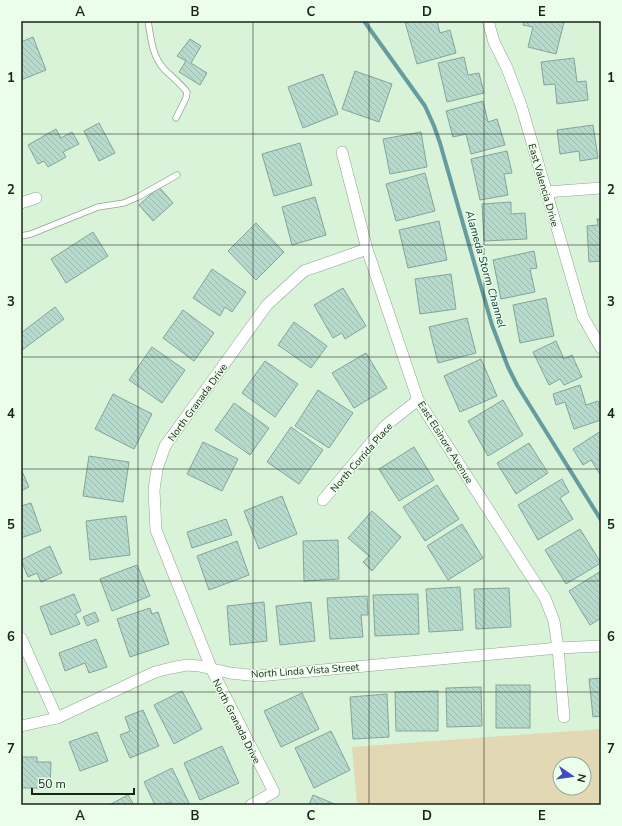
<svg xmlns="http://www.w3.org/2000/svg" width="622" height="826" font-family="'Nunito Sans',sans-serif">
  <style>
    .green { fill: #e2d8b4; fill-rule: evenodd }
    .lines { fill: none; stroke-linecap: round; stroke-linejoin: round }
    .stream { stroke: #659c9d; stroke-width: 4 }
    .building { fill: url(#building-back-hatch); stroke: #82a599 }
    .lane-casing { stroke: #8ea68e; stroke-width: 7 }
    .street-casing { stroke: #8ea68e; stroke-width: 12 }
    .lane { stroke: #fff; stroke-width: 5.5 }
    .street { stroke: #fff; stroke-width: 11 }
    .grid { fill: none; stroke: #1a231a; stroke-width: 1; stroke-opacity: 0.55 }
    .labels { text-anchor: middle; stroke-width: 3; stroke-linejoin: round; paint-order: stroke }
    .street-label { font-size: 10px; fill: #1a231a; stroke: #eafeea }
    .water-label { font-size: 11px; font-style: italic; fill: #003637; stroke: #eafeea }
    .neatline { fill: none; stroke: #1a231a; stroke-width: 1.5 }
    .grid-label { font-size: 13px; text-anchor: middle; font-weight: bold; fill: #1a231a }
  </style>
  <defs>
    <pattern id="building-back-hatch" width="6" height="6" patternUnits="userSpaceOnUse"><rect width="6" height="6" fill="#b6dbcd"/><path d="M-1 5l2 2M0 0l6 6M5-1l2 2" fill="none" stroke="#9cbcaf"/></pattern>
  </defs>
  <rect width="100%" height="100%" fill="#d9f3d9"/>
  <path class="green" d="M601,729V805H357L352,747ZM560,764H584V788H560Z"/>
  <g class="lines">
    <path class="stream" d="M364,21L425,106L434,126L440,143L492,325L508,367L517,385L601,520"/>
  </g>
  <g class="building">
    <path d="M410,21H437L440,33L450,30L456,53L417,64L405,22Z"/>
    <path d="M524,21H560L564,22L556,54L528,47L533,27L523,25Z"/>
    <path d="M33,37L46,70L21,80V42Z"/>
    <path d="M190,39L201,46L191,63L207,73L200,85L179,72L186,61L177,56Z"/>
    <path d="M464,57L468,75L479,73L484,93L447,102L438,63Z"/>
    <path d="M574,58L577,82L586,81L588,100L557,104L555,84L544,85L541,62Z"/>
    <path d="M355,71L392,84L379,122L342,109Z"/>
    <path d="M323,74L338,114L303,128L288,87Z"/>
    <path d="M483,101L488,122L497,119L505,145L471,154L466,134L453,137L446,111Z"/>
    <path d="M99,123L115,153L99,161L84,131Z"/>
    <path d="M593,125L598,158L580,161L579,151L560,154L557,130Z"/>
    <path d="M56,129L61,138L72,132L79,144L63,152L66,157L48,167L44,161L38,164L28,145Z"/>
    <path d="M421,132L427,167L390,174L383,139Z"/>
    <path d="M300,143L312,185L274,196L262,154Z"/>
    <path d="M507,151L512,173L504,174L508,195L480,200L471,159Z"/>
    <path d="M425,173L435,211L396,221L386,184Z"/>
    <path d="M159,187L173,203L153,221L139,205Z"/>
    <path d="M315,197L326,235L292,245L282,207Z"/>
    <path d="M511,202V214L525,213L527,239L484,241L482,204Z"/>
    <path d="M597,219H601V261L589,262L587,226L598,225Z"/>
    <path d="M439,221L447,260L408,268L399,230Z"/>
    <path d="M256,223L284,252L256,280L228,251Z"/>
    <path d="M93,232L108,256L66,283L51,259Z"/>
    <path d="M534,251L537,268L530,269L535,292L501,299L493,260Z"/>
    <path d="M212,269L246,292L232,312L225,307L220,316L193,298Z"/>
    <path d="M451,274L456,309L420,314L415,279Z"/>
    <path d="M343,288L366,326L345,339L342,333L333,338L314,305Z"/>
    <path d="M546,298L554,336L520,343L513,305Z"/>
    <path d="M55,307L64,319L22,350L21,333Z"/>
    <path d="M183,310L214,333L194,361L163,338Z"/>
    <path d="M467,318L476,353L438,363L429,327Z"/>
    <path d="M294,322L327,346L311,368L278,345Z"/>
    <path d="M556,341L564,359L572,355L582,377L564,385L560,379L549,385L533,352Z"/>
    <path d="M152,347L185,370L162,403L129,380Z"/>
    <path d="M366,353L387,388L354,408L332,373Z"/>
    <path d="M481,359L497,396L460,412L444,376Z"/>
    <path d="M265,361L298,384L275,417L242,393Z"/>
    <path d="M580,385L586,405L598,401L601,410V420L574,429L565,402L556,405L553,394Z"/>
    <path d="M318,390L353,413L329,448L295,426Z"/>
    <path d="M113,394L152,414L134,449L95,429Z"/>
    <path d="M503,400L523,435L488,456L468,421Z"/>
    <path d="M234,403L269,428L250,455L215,430Z"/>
    <path d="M291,427L323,450L299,484L267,462Z"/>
    <path d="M601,431V476L591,460L583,465L573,449Z"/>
    <path d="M203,442L238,459L222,491L187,474Z"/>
    <path d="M529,443L548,473L516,494L497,463Z"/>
    <path d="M414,447L434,480L399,501L379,469Z"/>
    <path d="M89,456L129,462L123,502L83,496Z"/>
    <path d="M21,469L29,487L21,491Z"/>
    <path d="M562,479L569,492L560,498L573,519L538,540L518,505Z"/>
    <path d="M437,485L459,519L425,541L403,507Z"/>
    <path d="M282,496L297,534L259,549L244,511Z"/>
    <path d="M31,503L41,531L21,538V506Z"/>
    <path d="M372,511L401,537L372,571L363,562L369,556L348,538Z"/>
    <path d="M126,516L130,555L90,560L86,521Z"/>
    <path d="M226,519L232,535L192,548L187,532Z"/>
    <path d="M462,524L483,558L448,580L427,546Z"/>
    <path d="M580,529L601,563L566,584L545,550Z"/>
    <path d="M338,540L339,579L304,581L303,541Z"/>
    <path d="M237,541L249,575L209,590L197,556Z"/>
    <path d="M50,546L62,573L41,582L37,573L28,577L21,560Z"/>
    <path d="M137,565L150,596L112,611L100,579Z"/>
    <path d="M601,571V618L590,625L569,591Z"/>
    <path d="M460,587L463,630L429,632L426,589Z"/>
    <path d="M509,588L511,627L476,629L474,589Z"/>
    <path d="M74,594L81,611L75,614L80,624L51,635L40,607Z"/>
    <path d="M418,594L419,634L375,636L373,595Z"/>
    <path d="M367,596L368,615H361L363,637L330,639L327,598Z"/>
    <path d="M264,602L267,641L230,645L227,606Z"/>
    <path d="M311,602L315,641L280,645L276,606Z"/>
    <path d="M150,608L152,614L158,612L169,644L130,657L117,619Z"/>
    <path d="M95,612L99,621L87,626L83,617Z"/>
    <path d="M96,639L107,667L89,673L85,663L65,671L59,653Z"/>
    <path d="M601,678V716L593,717L589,679Z"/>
    <rect x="496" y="685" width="34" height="43"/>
    <path d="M481,687L482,726L447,727L446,688Z"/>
    <path d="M182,691L202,729L174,744L154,705Z"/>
    <path d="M438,691V731H396L395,692Z"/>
    <path d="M302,693L319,729L281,747L264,711Z"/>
    <path d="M387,694L389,737L353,739L350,697Z"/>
    <path d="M143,710L159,746L130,758L120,735L130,731L125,717Z"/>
    <path d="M331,731L350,770L314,788L295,748Z"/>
    <path d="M97,732L108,761L80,771L69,742Z"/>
    <path d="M222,746L239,783L200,800L184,763Z"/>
    <path d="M22,757H37V762H51L50,788H22Z"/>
    <path d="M172,768L189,803L184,805H171L170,802L164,805H155L144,782Z"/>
    <path d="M128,795L134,805H109Z"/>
    <path d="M313,795L337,805H309Z"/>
  </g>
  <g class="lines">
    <g class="lane-casing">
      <g id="lane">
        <path d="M148,21C151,38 152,57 165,70C173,78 180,83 187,92L186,98L176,118"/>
        <path d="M21,236L31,234L98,207L124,203L138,197L177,175"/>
      </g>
    </g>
    <g class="street-casing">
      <g id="street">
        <path d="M488,21L494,42L507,68L521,105L583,317L601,348"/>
        <path d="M342,152L367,249L418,400L545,598L554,621L558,648L564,717"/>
        <path d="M546,192L601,188"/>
        <path d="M21,203L36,198"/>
        <path d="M323,500L385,426L418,400"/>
        <path d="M21,638L57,718"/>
        <path d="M21,726L57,718L155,672L171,668L187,665L199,666L230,673L258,676L558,648L601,646"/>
        <path d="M251,805L274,792L212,670L156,530L154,490L157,469L165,446L267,305L304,271L367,249"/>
      </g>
    </g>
    <use href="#lane" class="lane"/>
    <use href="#street" class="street"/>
  </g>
  <path class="grid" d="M138,21V805M253,21V805M369,21V805M484,21V805M21,134H601M21,245H601M21,357H601M21,469H601M21,581H601M21,692H601"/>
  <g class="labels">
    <g class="street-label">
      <text transform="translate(544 185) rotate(74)" y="4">East Valencia Drive</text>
      <text transform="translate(197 402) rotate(-54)" y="4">North Granada Drive</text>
      <text transform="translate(446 442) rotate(58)" y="4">East Elsinore Avenue</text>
      <text transform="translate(361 457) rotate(-49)" y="4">North Corrida Place</text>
      <text transform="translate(305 670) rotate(-4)" y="4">North Linda Vista Street</text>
      <text transform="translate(237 721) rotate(63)" y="4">North Granada Drive</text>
    </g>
    <g class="water-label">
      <text transform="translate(486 269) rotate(74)" y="4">Alameda Storm Channel</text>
    </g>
  </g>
  <rect width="622" height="826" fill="none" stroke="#eafeea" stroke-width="44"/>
  <g transform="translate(572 776) rotate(103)"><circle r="19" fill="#eafeea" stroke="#97a697"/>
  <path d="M0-3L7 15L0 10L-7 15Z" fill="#404cc0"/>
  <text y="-6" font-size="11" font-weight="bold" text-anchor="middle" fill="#1a231a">N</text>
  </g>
  <path d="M32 788v6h102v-6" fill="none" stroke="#1a231a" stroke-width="2"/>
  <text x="38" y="788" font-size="12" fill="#1a231a" stroke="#eafeea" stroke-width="3" paint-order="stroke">50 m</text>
  <rect x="22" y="22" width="578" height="782" class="neatline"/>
  <g class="grid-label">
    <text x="80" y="16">A</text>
    <text x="195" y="16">B</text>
    <text x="311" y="16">C</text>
    <text x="427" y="16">D</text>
    <text x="542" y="16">E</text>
    <text x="11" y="82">1</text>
    <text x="611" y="82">1</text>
    <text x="11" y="194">2</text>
    <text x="611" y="194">2</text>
    <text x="11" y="306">3</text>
    <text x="611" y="306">3</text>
    <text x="11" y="418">4</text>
    <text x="611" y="418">4</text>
    <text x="11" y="529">5</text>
    <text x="611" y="529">5</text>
    <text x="11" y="641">6</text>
    <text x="611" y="641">6</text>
    <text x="11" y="753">7</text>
    <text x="611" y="753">7</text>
    <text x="80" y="820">A</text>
    <text x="195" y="820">B</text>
    <text x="311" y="820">C</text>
    <text x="427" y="820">D</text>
    <text x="542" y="820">E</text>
  </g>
</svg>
